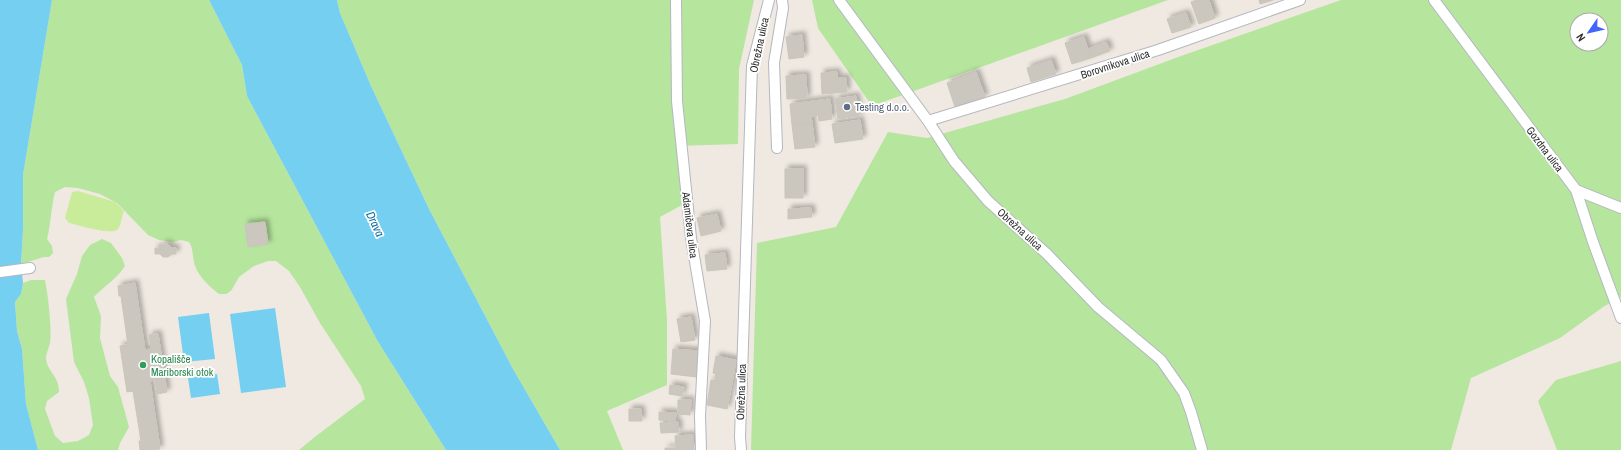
<svg xmlns="http://www.w3.org/2000/svg" width="1621" height="450" font-family="'Archivo Narrow',sans-serif">
  <style>
    .green { fill: #b6e59e; fill-rule: evenodd }
    .pitch { fill: #c9ec9a }
    .water { fill: #75cff0 }
    .building { fill: #cbc7bf; stroke: #cbc5ba; filter: url(#shadow) }
    .lines { fill: none; stroke-linecap: round; stroke-linejoin: round }
    .minor-casing { stroke: #b4b7c1; stroke-width: 12 }
    .minor { stroke: #fff; stroke-width: 10 }
    .service-dot { fill: #5c6f8a; stroke: #fff; stroke-width: 1.5 }
    .leisure-dot { fill: #2e9e5b; stroke: #fff; stroke-width: 1.5 }
    .labels { text-anchor: middle; stroke-width: 3.5; stroke-linejoin: round; paint-order: stroke }
    .street-label { font-size: 11px; fill: #2e2e2e; stroke: #fff }
    .service-label { font-size: 11px; fill: #4e5e75; stroke: #fff; text-anchor: start }
    .leisure-label { font-size: 11px; fill: #27864d; stroke: #fff; text-anchor: start }
    .water-label { font-size: 12px; font-style: italic; fill: #0d6fa3; stroke: #fff }
  </style>
  <defs>
    <filter id="shadow"><feDropShadow dx="3.5" dy="-3.5" stdDeviation="2" flood-color="#0004"/></filter>
  </defs>
  <rect width="100%" height="100%" fill="#efe9e1"/>
  <g class="green">
    <path d="M52,0H209L242,65L247,96L377,340L446,450H299C320,432 343,416 365,399L361,386L320,323L300,287L289,271L276,261H268L254,266L239,277L231,291L226,294H219C210,287 199,277 195,266C192,257 194,250 189,242L181,240L173,242L159,240L148,235L117,203L100,194L78,188L65,187L55,192C51,208 51,223 47,239L52,246L53,253L49,257H44L21,264L23,230V175Z"/>
    <path d="M337,0H754L739,69L738,144L677,146L682,205L660,217L667,320V385L607,411L623,450H560L513,369L429,209L371,86L340,13Z"/>
    <path d="M812,0H1168L872,106L818,28Z"/>
    <path d="M1341,0H1621V297L1603,307L1560,338L1471,378L1451,450H751L757,243L836,227L888,132L927,138L1065,99L1181,56ZM1577,20H1601V44H1577Z"/>
    <path d="M102,239L111,243L122,258L125,266C117,279 104,286 94,297L101,316L100,338L110,376L118,387L129,427L120,443L118,450H38L26,404L22,349L17,331L15,302L21,294L23,283L31,280H45C48,295 52,328 50,343C49,348 46,353 46,358C47,372 59,375 59,392L47,401L45,409L55,436L63,443L78,441L89,435L93,425L89,398L84,382L74,362L66,299L77,274L82,256L90,245Z"/>
    <path d="M1621,361V450H1557L1538,401L1556,380Z"/>
  </g>
  <path class="pitch" d="M78,191L115,202L124,211C122,216 121,225 118,229C113,236 78,225 69,223L65,218L72,192Z"/>
  <g class="water">
    <path d="M0,0H52L23,175V230L21,264L23,283L21,294L15,302L17,331L22,349L26,404L38,450H0Z"/>
    <path d="M209,0H337L340,13L371,86L429,209L513,369L560,450H446L377,340L247,96L242,65Z"/>
    <path d="M275,308L286,387L241,393L230,314Z"/>
    <path d="M209,313L215,359L184,362L178,317Z"/>
    <path d="M217,374L220,394L191,398L188,378Z"/>
  </g>
  <g class="building">
    <path d="M1198,0H1209L1215,18L1199,24L1191,2Z"/>
    <path d="M1259,0H1273L1260,4Z"/>
    <path d="M1186,13L1191,27L1172,33L1167,19Z"/>
    <path d="M802,35L804,57L789,59L786,37Z"/>
    <path d="M1084,37L1091,58L1072,64L1065,43Z"/>
    <path d="M1106,42L1110,51L1091,58L1088,49Z"/>
    <path d="M1051,60L1056,74L1031,82L1027,68Z"/>
    <path d="M837,72V78H846L847,92L822,94L821,73Z"/>
    <path d="M976,72L985,97L955,107L947,83Z"/>
    <path d="M806,75L807,98L787,99L786,76Z"/>
    <path d="M856,96L859,116L838,119L835,99Z"/>
    <path d="M830,99L832,119L819,121L818,115L811,116L812,123L792,125L790,104Z"/>
    <path d="M860,120L863,139L835,143L832,124Z"/>
    <path d="M812,123L815,147L795,149L792,125Z"/>
    <rect x="785" y="169" width="18" height="29"/>
    <path d="M811,208L812,217L788,219V209Z"/>
    <path d="M717,214L721,231L701,236L697,218Z"/>
    <path d="M265,222L268,244L248,247L245,224Z"/>
    <path d="M164,244H168L172,248H176V254H172L168,257H163L160,254H155V248H159Z"/>
    <path d="M725,253L727,269L707,271L705,255Z"/>
    <path d="M135,283L145,350L151,349L149,335L158,334L167,392L157,394L155,380L150,381L160,449L150,450H140L139,441H141L133,391L127,392L120,346L128,345L121,296H119L118,286Z"/>
    <path d="M691,317L695,340L681,342L677,319Z"/>
    <path d="M673,349L698,351L696,377L671,374Z"/>
    <path d="M716,356L736,360L732,383L715,380L716,374L713,373Z"/>
    <path d="M711,380L732,383L727,409L707,405Z"/>
    <path d="M670,385L684,387L682,396L669,394Z"/>
    <path d="M678,400H691L690,415L678,414Z"/>
    <path d="M629,409H641L642,421H629Z"/>
    <path d="M659,412L676,413L675,421L659,420Z"/>
    <path d="M678,422L679,432L661,433L660,423Z"/>
    <path d="M693,435L694,450H665V448H676L675,436Z"/>
  </g>
  <g class="lines">
    <g class="minor-casing">
      <g id="minor">
        <path d="M676,0L677,101L691,238L705,321L700,416L701,450"/>
        <path d="M839,0L928,121L954,161L988,201L1047,254L1098,307L1161,360L1184,393L1191,412L1202,450"/>
        <path d="M1434,0L1576,190L1593,242L1621,318"/>
        <path d="M928,121L1158,50L1300,0"/>
        <path d="M777,148L774,63L783,8L782,0"/>
        <path d="M1576,190L1621,208"/>
        <path d="M0,272L30,268"/>
        <path d="M741,450L740,437L752,66L769,0"/>
      </g>
    </g>
    <use href="#minor" class="minor"/>
  </g>
  <circle class="service-dot" cx="847" cy="107" r="4"/>
  <circle class="leisure-dot" cx="143" cy="365" r="4"/>
  <g class="labels">
    <g class="street-label">
      <text transform="translate(759 45) rotate(-78)" y="4">Obrežna ulica</text>
      <text transform="translate(1115 64) rotate(-18)" y="4">Borovnikova ulica</text>
      <text transform="translate(1545 149) rotate(53)" y="4">Gozdna ulica</text>
      <text transform="translate(690 225) rotate(83)" y="4">Adamičeva ulica</text>
      <text transform="translate(1020 229) rotate(42)" y="4">Obrežna ulica</text>
      <text transform="translate(741 392) rotate(-88)" y="4">Obrežna ulica</text>
    </g>
    <g class="service-label">
      <text x="855" y="111">Testing d.o.o.</text>
    </g>
    <g class="leisure-label">
      <text x="151" y="363">Kopališče<tspan x="151" dy="13">Mariborski otok</tspan></text>
    </g>
    <g class="water-label">
      <text transform="translate(375 224) rotate(64)" y="4">Drava</text>
    </g>
  </g>
  <g transform="translate(1589 32) rotate(236)"><circle r="19" fill="#ffffff" stroke="#ababab"/>
  <path d="M0-3L7 15L0 10L-7 15Z" fill="#4264fb"/>
  <text y="-6" font-size="11" font-weight="bold" text-anchor="middle" fill="#2e2e2e">N</text>
  </g>
</svg>
